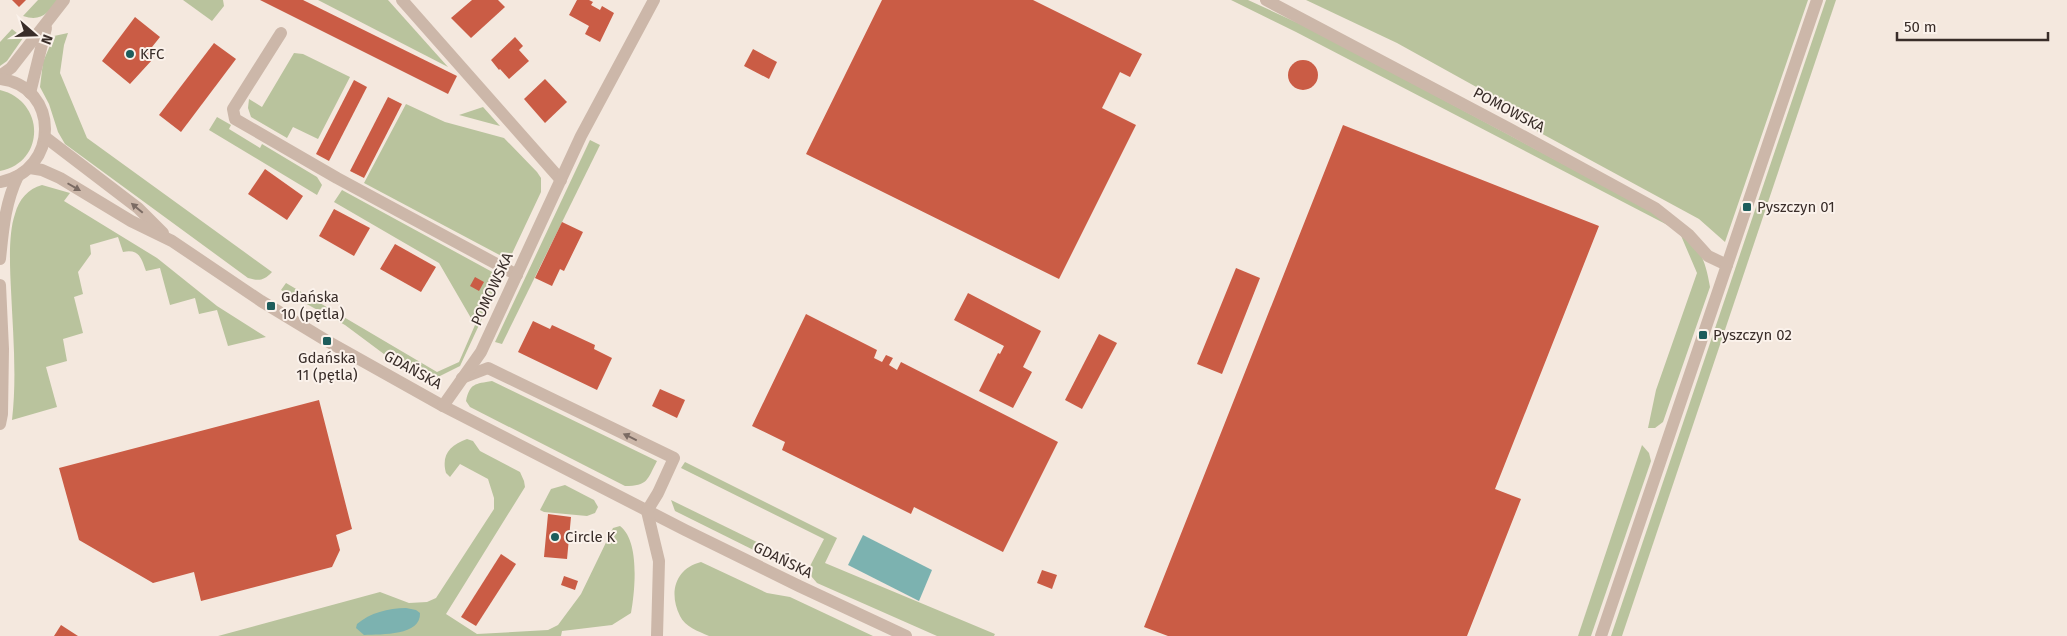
<svg xmlns="http://www.w3.org/2000/svg" width="2067" height="636" font-family="'Fira Sans',sans-serif">
  <style>
    .green { fill: #b9c39d }
    .water { fill: #7cb2b0 }
    .building { fill: #ca5c45 }
    .lines { fill: none; stroke-linecap: round; stroke-linejoin: round }
    .minor { stroke: #ccb7a9; stroke-width: 12 }
    .oneway { fill: #7b6b63 }
    .poi-dot { fill: #1d5d5c; stroke: #fbf2eb; stroke-width: 2 }
    .labels { text-anchor: middle; stroke-width: 4; stroke-linejoin: round; paint-order: stroke }
    .poi-label { font-size: 15px; fill: #392d29; stroke: #fbf2eb; text-anchor: start }
    .street-label { font-size: 15px; fill: #392d29; stroke: #fbf2eb }
  </style>
  <rect width="100%" height="100%" fill="#f4e8de"/>
  <g class="green">
    <path d="M38,0H58C48,13 41,22 23,16Z"/>
    <path d="M183,0H223L224,6L212,21Z"/>
    <path d="M318,0H388L448,67Z"/>
    <path d="M1231,0H1248L1313,30L1681,227C1700,250 1705,258 1710,287L1663,422L1655,428H1648L1656,390L1697,273L1679,231L1296,32Z"/>
    <path d="M1306,0H1808L1725,242L1699,219L1522,123L1527,115L1397,43Z"/>
    <path d="M1826,0H1836L1622,636H1611Z"/>
    <path d="M12,29L23,38L7,61L0,66V42Z"/>
    <path d="M68,33L64,45L60,73L87,138L272,272C264,281 258,281 248,278L65,144L58,132L49,104L40,87L43,62L54,36Z"/>
    <path d="M294,53L303,54L350,77L318,139L293,127L287,138L251,117L248,108L249,99L262,107Z"/>
    <path d="M0,90C45,101 46,162 0,171Z"/>
    <path d="M406,104L445,122L504,138L537,172L541,178V192L509,260L364,183Z"/>
    <path d="M483,107L500,126L459,115Z"/>
    <path d="M217,117L231,125L229,129L260,148L262,144L317,177L322,185L317,195L209,130Z"/>
    <path d="M590,140L600,145L502,344L495,342Z"/>
    <path d="M42,185L70,193L64,201L157,258L217,306L266,337L228,346L217,310L199,314L195,298L170,305L160,268L146,271C141,257 139,249 123,252L118,237L90,245L91,254L78,272L83,294L74,297L83,333L63,339L67,361L46,367L57,407L12,420C17,377 13,334 11,290C10,268 8,234 15,214C19,199 28,189 42,185Z"/>
    <path d="M342,190L496,274L499,282L460,366L434,379L425,378L396,363L345,325L281,290L286,283L437,372L459,362L475,325L439,263L334,202Z"/>
    <path d="M492,381L657,461C647,480 648,486 625,486L470,407L466,401C470,383 475,384 492,381Z"/>
    <path d="M467,439L473,441L480,451L520,472L524,481L525,487L446,614L477,634L548,630L558,625L581,594L613,528L620,526C640,541 635,591 631,613L612,625L562,631L561,636H218L380,592L409,603L427,602L436,598L494,509V498L488,479L460,464L450,477L446,473C441,455 450,445 467,439Z"/>
    <path d="M1642,445L1649,453L1651,461L1591,636H1578Z"/>
    <path d="M685,462L837,538L825,563L995,634L994,636H937L817,583L811,576L809,568L824,539L681,468Z"/>
    <path d="M565,485L594,500L598,507L595,513L587,516L544,512L540,510L551,489Z"/>
    <path d="M671,500L802,564L798,572L675,511Z"/>
    <path d="M701,562L767,593L790,597L873,636H709C698,631 685,627 680,616C668,592 676,568 701,562Z"/>
  </g>
  <g class="water">
    <path d="M863,535L932,570L919,601L848,565Z"/>
    <path d="M406,608L416,610L420,613C421,636 382,634 364,635L356,628L357,624C370,613 388,608 406,608Z"/>
  </g>
  <g class="building">
    <path d="M12,0H26L19,7Z"/>
    <path d="M260,0H303L457,76L448,94Z"/>
    <path d="M472,0H498L505,7L471,38L451,18Z"/>
    <path d="M577,0H589L593,2L591,5L600,10L602,6L614,13L600,42L585,34L589,26L569,15Z"/>
    <path d="M882,0H1033L1142,54L1130,77L1120,72L1102,108L1136,125L1059,279L806,154Z"/>
    <path d="M135,17L160,37L152,47L157,50L152,60L130,84L102,61Z"/>
    <path d="M515,37L523,46L519,50L529,61L509,79L500,69L499,70L491,60Z"/>
    <path d="M214,43L236,59L181,132L159,115Z"/>
    <path d="M753,49L777,62L769,79L744,66Z"/>
    <circle cx="1303" cy="75" r="15"/>
    <path d="M545,79L567,102L545,123L524,99Z"/>
    <path d="M354,80L367,87L329,161L316,154Z"/>
    <path d="M388,97L402,104L364,178L350,171Z"/>
    <path d="M1343,125L1599,226L1495,489L1521,499L1467,636H1168L1144,627Z"/>
    <path d="M265,169L303,196L287,220L248,194Z"/>
    <path d="M334,209L370,228L354,256L319,236Z"/>
    <path d="M562,222L583,232L564,271L560,269L552,286L535,278Z"/>
    <path d="M395,244L436,267L421,292L380,269Z"/>
    <path d="M1236,268L1260,278L1222,374L1197,364Z"/>
    <path d="M475,277L484,282L479,291L470,286Z"/>
    <path d="M968,293L1041,331L1023,367L1032,372L1013,408L979,391L998,353L1000,354L1004,346L954,320Z"/>
    <path d="M806,314L877,350L874,358L882,362L886,355L893,358L889,365L897,370L901,362L1058,442L1003,552L914,507L911,514L782,450L785,442L752,426Z"/>
    <path d="M533,321L550,329L552,325L595,345L594,349L612,358L597,390L518,352Z"/>
    <path d="M1099,334L1117,343L1082,409L1065,400Z"/>
    <path d="M660,389L685,400L677,418L652,406Z"/>
    <path d="M319,400L352,529L336,535L340,550L332,567L201,601L194,572L153,583L79,540L59,468Z"/>
    <path d="M548,514L571,517L567,559L544,557Z"/>
    <path d="M501,554L516,564L476,626L461,617Z"/>
    <path d="M1042,570L1057,575L1052,589L1037,583Z"/>
    <path d="M564,576L578,581L575,590L561,585Z"/>
    <path d="M61,625L78,636H54Z"/>
  </g>
  <g class="lines">
    <g class="minor">
      <path d="M402,0L561,180"/>
      <path d="M1266,0L1510,129L1655,208L1689,235L1708,256L1727,265"/>
      <path d="M281,33L233,109L235,119L337,178L517,275"/>
      <path d="M0,76L11,68L64,0"/>
      <path d="M0,79C60,86 60,171 0,182"/>
      <path d="M30,93L46,28"/>
      <path d="M45,137L138,208L163,233"/>
      <path d="M30,168L42,170L60,178L131,221L172,241L261,301L327,341L443,406L685,530L799,586L906,636"/>
      <path d="M0,259C3,230 5,203 18,176"/>
      <path d="M0,285L3,349L2,414L0,424"/>
      <path d="M462,378L488,368L674,458L658,493L647,511"/>
      <path d="M443,406L481,352L581,136L654,0"/>
      <path d="M647,511L659,561L657,636"/>
      <path d="M1601,636L1817,0"/>
    </g>
  </g>
  <defs><path id="oneway-solid" d="M-6-.8H1V-3.2L6.5 0L1 3.2V.8H-6Z" transform="scale(1.25)"/></defs>
  <g class="oneway">
    <use href="#oneway-solid" transform="translate(74 187) rotate(30)"/>
    <use href="#oneway-solid" transform="translate(137 208) rotate(-140)"/>
    <use href="#oneway-solid" transform="translate(630 437) rotate(-154)"/>
  </g>
  <g class="poi-dot">
    <circle cx="130" cy="54" r="5"/>
    <rect x="1742" y="202" width="10" height="10" rx="2.5"/>
    <rect x="266" y="301" width="10" height="10" rx="2.5"/>
    <rect x="1698" y="330" width="10" height="10" rx="2.5"/>
    <rect x="322" y="336" width="10" height="10" rx="2.5"/>
    <circle cx="555" cy="537" r="5"/>
  </g>
  <g class="labels">
    <g class="poi-label">
      <text x="140" y="59">KFC</text>
      <text x="1757" y="212">Pyszczyn 01</text>
      <text x="281" y="302">Gdańska<tspan x="281" dy="17">10 (pętla)</tspan></text>
      <text x="1713" y="340">Pyszczyn 02</text>
      <text x="327" y="363" text-anchor="middle">Gdańska<tspan x="327" dy="17">11 (pętla)</tspan></text>
      <text x="565" y="542">Circle K</text>
    </g>
    <g class="street-label">
      <text transform="translate(1509 110) rotate(28)" y="5">POMOWSKA</text>
      <text transform="translate(492 289) rotate(-65)" y="5">POMOWSKA</text>
      <text transform="translate(413 370) rotate(29)" y="5">GDAŃSKA</text>
      <text transform="translate(783 560) rotate(26)" y="5">GDAŃSKA</text>
    </g>
  </g>
  <g transform="translate(35 35) rotate(110)" stroke="#fbf2eb" stroke-width="4" paint-order="stroke">
  <path d="M0-4L9 19L0 12L-9 19Z" fill="#392d29"/>
  <text y="-8" font-size="14" font-weight="bold" text-anchor="middle" fill="#392d29">N</text>
  </g>
  <path d="M1897 32v8h151v-8" fill="none" stroke="#392d29" stroke-width="2.5"/>
  <text x="1904" y="32" font-size="15" fill="#392d29" stroke="#fbf2eb" stroke-width="4" paint-order="stroke">50 m</text>
</svg>
